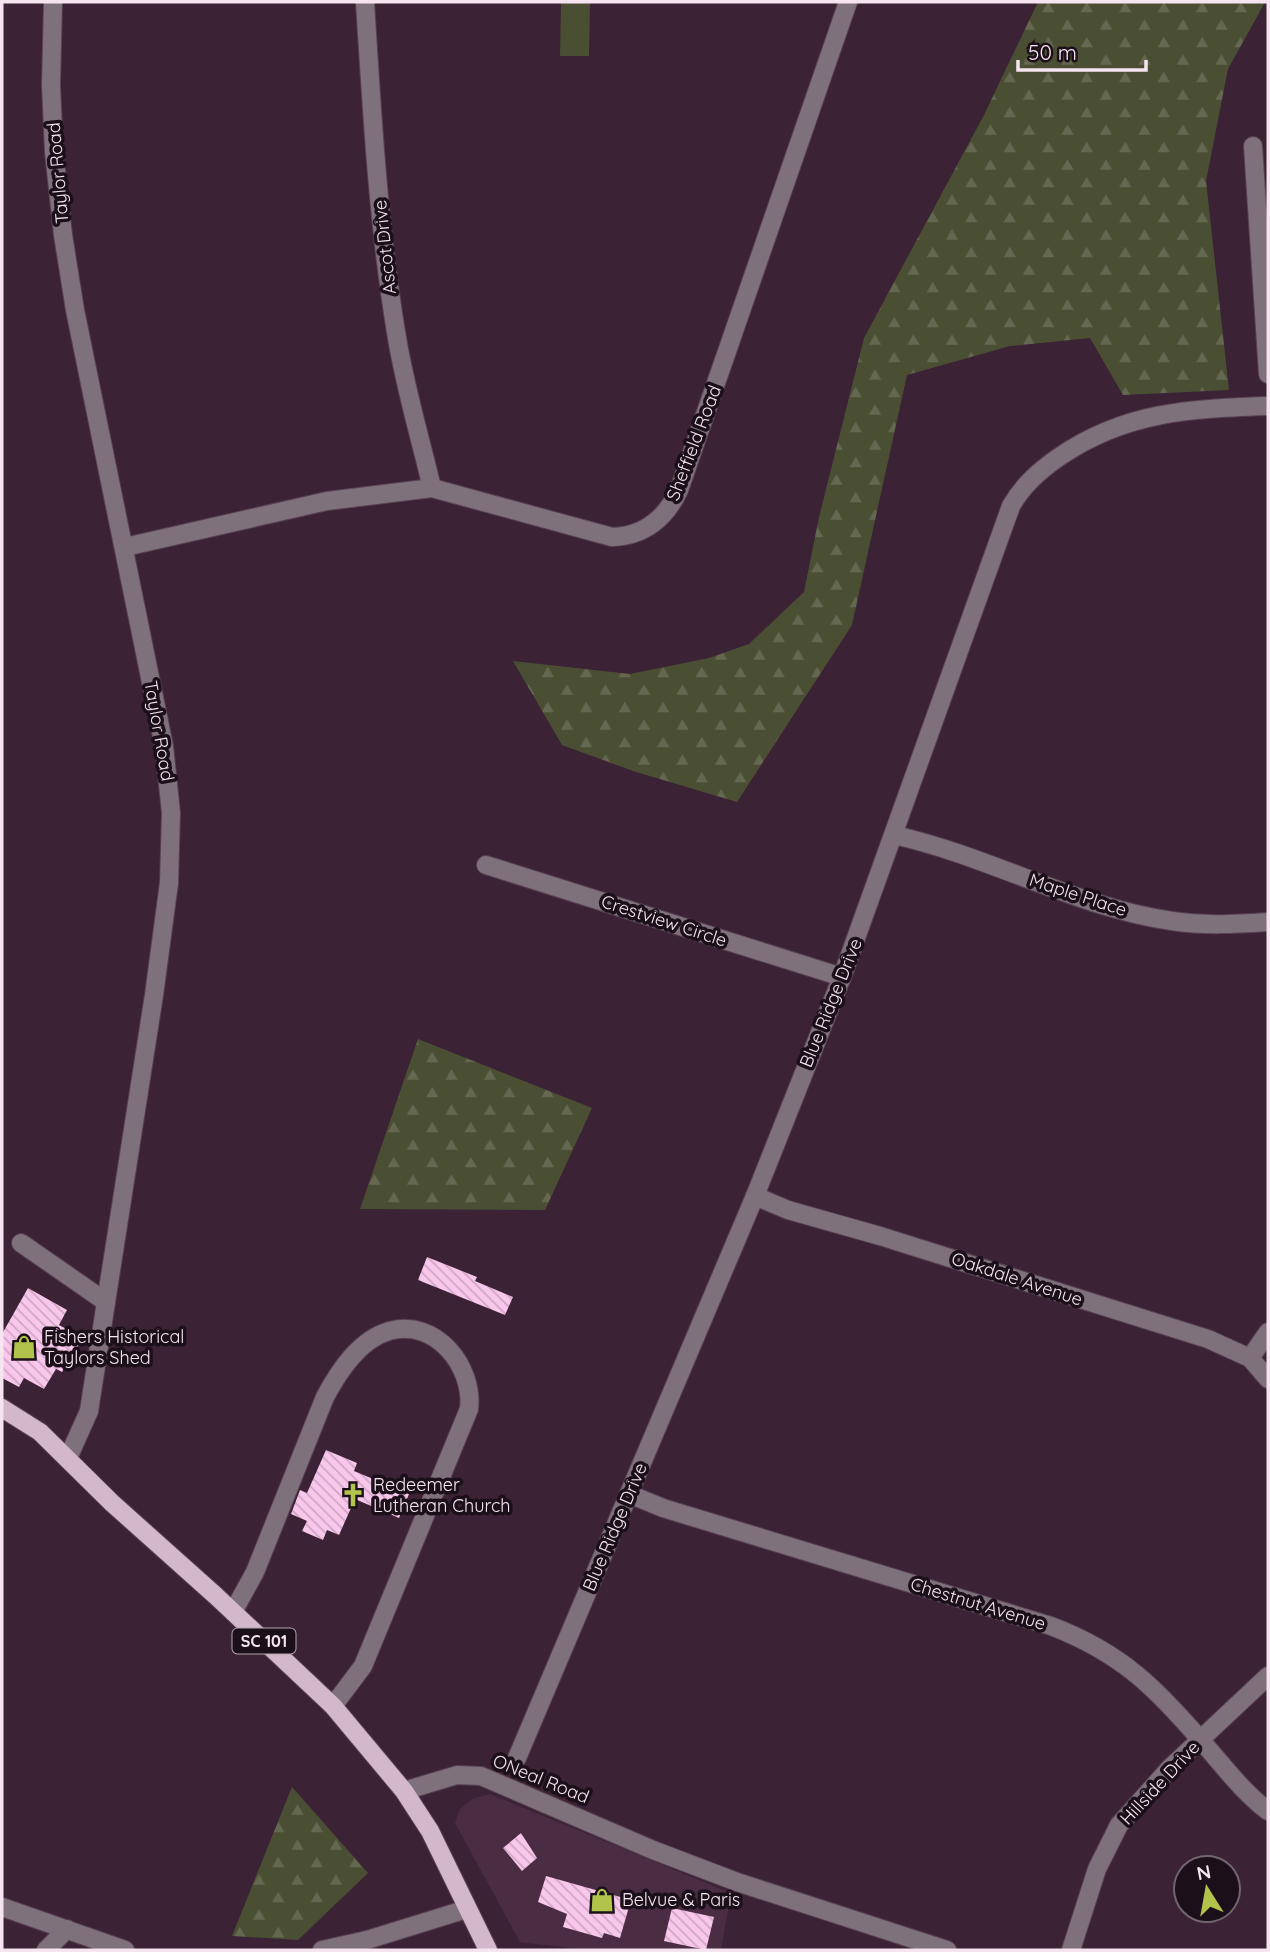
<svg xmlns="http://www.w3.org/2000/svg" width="1270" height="1952" font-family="Quicksand,sans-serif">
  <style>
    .built { fill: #4a2d43 }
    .green { fill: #4a4f33 }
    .forest { fill: url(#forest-firs) }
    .building { fill: url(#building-back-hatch) }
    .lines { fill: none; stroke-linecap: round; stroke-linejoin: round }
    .minor-casing { stroke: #594153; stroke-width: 20 }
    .major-casing { stroke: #594153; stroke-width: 20 }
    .minor { stroke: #7f717b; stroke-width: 18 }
    .major { stroke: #d3b7cb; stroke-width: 18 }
    .labels { text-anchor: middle; stroke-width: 7; stroke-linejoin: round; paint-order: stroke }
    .shield { fill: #1b1019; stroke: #b4a5b0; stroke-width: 2 }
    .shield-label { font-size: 16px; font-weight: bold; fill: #f6e5f1 }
    .street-label { font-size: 18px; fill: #f6e5f1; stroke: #1b1019 }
    .poi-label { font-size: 18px; fill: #f6e5f1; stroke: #1b1019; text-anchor: start }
  </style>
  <defs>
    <pattern id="forest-firs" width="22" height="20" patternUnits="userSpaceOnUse" patternTransform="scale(1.75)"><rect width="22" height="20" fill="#4a4f33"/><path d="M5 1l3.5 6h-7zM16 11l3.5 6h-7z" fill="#656851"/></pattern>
    <pattern id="building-back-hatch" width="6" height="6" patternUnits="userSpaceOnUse" patternTransform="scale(1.75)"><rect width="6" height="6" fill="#f9c7ec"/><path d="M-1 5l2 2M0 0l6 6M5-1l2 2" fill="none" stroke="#cda6c3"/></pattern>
  </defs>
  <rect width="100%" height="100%" fill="#3b2235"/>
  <path class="built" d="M490,1794L731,1893L721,1950H587L520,1942L455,1823L460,1809L474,1798Z"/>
  <path class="green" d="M561,2H590L589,56H560Z"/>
  <g class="forest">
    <path d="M1038,2H1268L1264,4L1228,69L1206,181L1229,390L1123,395L1090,338L1010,346L907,375L852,625L737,802L633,771L562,745L513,661L630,674L709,658L749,644L804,592L819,517L864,338L984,115Z"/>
    <path d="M418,1039L592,1108L545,1210L360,1209Z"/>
    <path d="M292,1787L368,1873L298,1940L232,1936Z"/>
  </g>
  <g class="building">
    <path d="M427,1257L477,1277L475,1281L513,1297L505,1315L418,1280Z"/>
    <path d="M28,1288L67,1310L59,1325L83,1338L62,1372L56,1369L44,1389L24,1378L19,1387L2,1378V1334Z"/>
    <path d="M326,1450L357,1463L354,1471L409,1494L399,1518L355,1499L339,1535L327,1530L323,1540L302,1531L307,1521L291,1514L300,1490L307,1493Z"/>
    <path d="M521,1833L537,1858L522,1871L503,1848Z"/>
    <path d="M546,1876L631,1900L620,1938L604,1933L602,1938L563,1927L567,1914L538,1902Z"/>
    <path d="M672,1908L714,1917L706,1950L664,1941Z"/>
  </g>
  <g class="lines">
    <g class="minor-casing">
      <g id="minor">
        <path d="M53,2L51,85L54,152L63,235L75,310L164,746L171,813L169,883L154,995L89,1411L68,1458"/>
        <path d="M365,2C372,112 378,223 396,332C404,384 420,437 432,488"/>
        <path d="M1253,146L1268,374"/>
        <path d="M125,547L327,501L432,488L612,537C644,536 666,518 679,490L848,2"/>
        <path d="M894,835C989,856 1075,907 1172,921C1204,926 1236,924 1268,922"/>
        <path d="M486,865L842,977"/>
        <path d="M755,1196L788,1210L880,1236L1208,1339L1250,1358L1268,1379"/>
        <path d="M21,1243L106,1302"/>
        <path d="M1250,1358L1268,1332"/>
        <path d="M629,1494L663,1508L1051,1626C1122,1653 1157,1689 1205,1745C1225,1768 1244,1793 1268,1811"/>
        <path d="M233,1612L255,1572L325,1397C339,1371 359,1340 389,1331C436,1318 474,1367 469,1409L363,1666L333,1706"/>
        <path d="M517,1758L755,1196L842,977L1011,506C1023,485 1039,471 1059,457C1126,411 1190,409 1268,406"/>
        <path d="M404,1791L457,1775L481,1776L653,1850L737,1882L947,1950"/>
        <path d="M2,1907L125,1950"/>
        <path d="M46,1950L67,1929"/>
        <path d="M322,1950L367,1940L467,1909"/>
        <path d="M1071,1950L1097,1869L1119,1825L1170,1768L1268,1676"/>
      </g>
    </g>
    <g class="major-casing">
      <path id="major" d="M2,1408L40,1432L112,1503L216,1596L333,1706L404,1791L430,1831L488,1950"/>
    </g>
    <use href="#minor" class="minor"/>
    <use href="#major" class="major"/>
  </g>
  <defs>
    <g id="shop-bare" transform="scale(1.89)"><path d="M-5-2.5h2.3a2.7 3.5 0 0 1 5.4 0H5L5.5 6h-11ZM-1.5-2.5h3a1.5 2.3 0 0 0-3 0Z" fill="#b2c34c" stroke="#1b1019" stroke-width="2.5" paint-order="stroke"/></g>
    <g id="church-bare" transform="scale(1.89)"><path d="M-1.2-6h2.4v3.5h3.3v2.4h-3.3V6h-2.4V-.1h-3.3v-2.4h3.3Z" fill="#b2c34c" stroke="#1b1019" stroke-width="2.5" paint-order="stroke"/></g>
  </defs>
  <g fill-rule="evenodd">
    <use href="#shop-bare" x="24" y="1347"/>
    <use href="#church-bare" x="353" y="1495"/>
    <use href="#shop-bare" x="602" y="1900"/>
  </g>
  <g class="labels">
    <rect class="shield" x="232.5" y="1628.5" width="63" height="25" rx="5"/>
    <g class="shield-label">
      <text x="264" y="1647">SC 101</text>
    </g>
    <g class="street-label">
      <text transform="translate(58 173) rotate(-95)" y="6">Taylor Road</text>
      <text transform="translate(385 247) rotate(-96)" y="6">Ascot Drive</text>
      <text transform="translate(694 443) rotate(-69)" y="6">Sheffield Road</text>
      <text transform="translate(159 731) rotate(80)" y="6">Taylor Road</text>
      <text transform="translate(1078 895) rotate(18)" y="6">Maple Place</text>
      <text transform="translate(664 921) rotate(18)" y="6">Crestview Circle</text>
      <text transform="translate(831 1003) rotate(-68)" y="6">Blue Ridge Drive</text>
      <text transform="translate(1017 1279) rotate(18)" y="6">Oakdale Avenue</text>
      <text transform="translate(615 1527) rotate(-67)" y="6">Blue Ridge Drive</text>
      <text transform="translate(978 1604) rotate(17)" y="6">Chestnut Avenue</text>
      <text transform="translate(541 1779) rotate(22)" y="6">ONeal Road</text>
      <text transform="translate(1160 1783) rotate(-47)" y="6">Hillside Drive</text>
    </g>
    <g class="poi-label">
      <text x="44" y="1343">Fishers Historical<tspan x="44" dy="21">Taylors Shed</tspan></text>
      <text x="373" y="1491">Redeemer<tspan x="373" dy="21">Lutheran Church</tspan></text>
      <text x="622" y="1906">Belvue &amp; Paris</text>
    </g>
  </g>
  <rect width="1270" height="1952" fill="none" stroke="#f6e5f1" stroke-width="7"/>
  <g transform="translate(1207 1889) rotate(349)"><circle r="33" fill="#1b1019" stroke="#73656f" stroke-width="2"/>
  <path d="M0-5L12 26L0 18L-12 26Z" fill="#b2c34c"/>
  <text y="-10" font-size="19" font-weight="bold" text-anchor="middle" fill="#f6e5f1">N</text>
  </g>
  <path d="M1018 60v10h128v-10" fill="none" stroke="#f6e5f1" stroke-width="3.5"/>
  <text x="1028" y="60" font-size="21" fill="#f6e5f1" stroke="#1b1019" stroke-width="5" paint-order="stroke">50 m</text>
</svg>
